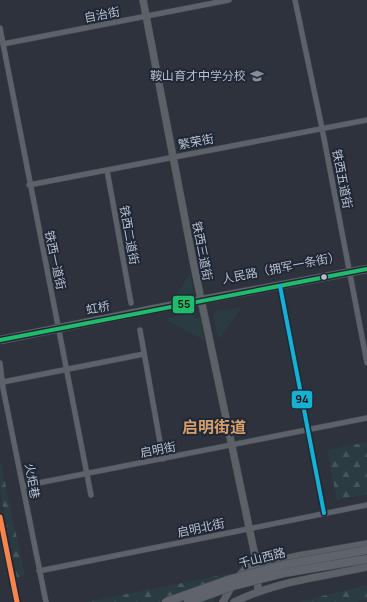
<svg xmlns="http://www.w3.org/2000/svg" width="367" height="602" font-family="Manrope,'Noto Sans SC',sans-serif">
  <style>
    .grass { fill: #2a3c42 }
    .forest { fill: url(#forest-firs) }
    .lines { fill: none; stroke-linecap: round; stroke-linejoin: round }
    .street-casing { stroke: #494d54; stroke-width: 6 }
    .secondary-casing { stroke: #494d54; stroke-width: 8 }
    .primary-casing { stroke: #4b4f58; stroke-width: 9 }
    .street { stroke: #5d6169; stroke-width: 5 }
    .secondary { stroke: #5c6067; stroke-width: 7 }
    .primary { stroke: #5f636b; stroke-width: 8 }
    .primary-bridge-casing { stroke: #4b4f58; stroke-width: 9; stroke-linecap: butt }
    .primary-bridge { stroke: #5f636b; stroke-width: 8 }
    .bus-1-casing { stroke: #202837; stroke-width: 7 }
    .bus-2-casing { stroke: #202837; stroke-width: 7 }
    .bus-1 { stroke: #20bc6c; stroke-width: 4 }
    .bus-2 { stroke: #13b2d5; stroke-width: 4 }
    .rail-1-casing { stroke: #202837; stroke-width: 8 }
    .rail-1 { stroke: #f8844c; stroke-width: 5 }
    .bus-dot { fill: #b8becb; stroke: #202837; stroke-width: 1.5 }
    .labels { text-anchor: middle; stroke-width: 4; stroke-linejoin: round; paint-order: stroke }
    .street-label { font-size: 12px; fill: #b8becb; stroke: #202837 }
    .poi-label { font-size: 12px; fill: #b8becb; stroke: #202837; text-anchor: end }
    .district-label { font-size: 16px; font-weight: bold; fill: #d59e6a; stroke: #202837 }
    .line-badge { stroke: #202837; stroke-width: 1.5 }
    .pale-badge-label { font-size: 11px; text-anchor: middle; font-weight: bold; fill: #111 }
  </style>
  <defs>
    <pattern id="forest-firs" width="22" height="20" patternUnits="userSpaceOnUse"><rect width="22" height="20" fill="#2a3c42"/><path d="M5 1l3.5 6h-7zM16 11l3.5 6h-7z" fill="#47565c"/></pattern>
  </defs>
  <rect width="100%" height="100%" fill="#2d323c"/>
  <g class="grass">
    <path d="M190,274L194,293L175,297Z"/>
    <path d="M242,307L218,340L213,312Z"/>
    <path d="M191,314L200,319L204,340L168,321V318Z"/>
  </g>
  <g class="forest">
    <path d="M367,442V494L337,500L327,450Z"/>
    <path d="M0,459L25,576L17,578L0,490Z"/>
    <path d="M232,573L215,598L214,602H87Z"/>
    <path d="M367,585V600L353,602H299Z"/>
  </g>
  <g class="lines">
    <g class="street-casing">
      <g id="street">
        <path d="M295,0L322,128L367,363"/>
        <path d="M0,28L91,495"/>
        <path d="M3,44L229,0"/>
        <path d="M107,170L131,303"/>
        <path d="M29,185L367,120"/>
        <path d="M280,286L324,513"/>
        <path d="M140,330L163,459"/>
        <path d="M0,363L3,388L46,602"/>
        <path d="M3,382L144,354"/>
        <path d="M23,486L367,418"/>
        <path d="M39,571L367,505"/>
      </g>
    </g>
    <g class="secondary-casing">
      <g id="secondary">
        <path d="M143,0L194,266L257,565L258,590"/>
        <path d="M223,602L234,582L246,568L298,556L367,544"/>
        <path d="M234,602C280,580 318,578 367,567"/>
      </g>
    </g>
    <g class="primary-casing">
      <path id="primary" d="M154,309L367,269"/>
    </g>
    <use href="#street" class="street"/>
    <use href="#secondary" class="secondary"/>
    <use href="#primary" class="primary"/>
    <g class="primary-bridge-casing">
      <g id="primary-bridge">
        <path d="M0,340L154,309"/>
        <path d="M166,602L231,579L283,565L367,550"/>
        <path d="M188,602L233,586L284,573L367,559"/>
      </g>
    </g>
    <use href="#primary-bridge" class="primary-bridge"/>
    <g class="bus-1-casing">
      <path id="bus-1" d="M0,340L367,269"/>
    </g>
    <g class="bus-2-casing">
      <path id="bus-2" d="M280,286L324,513"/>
    </g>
    <use href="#bus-1" class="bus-1"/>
    <use href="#bus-2" class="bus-2"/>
    <g class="rail-1-casing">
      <path id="rail-1" d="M0,517L17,602"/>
    </g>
    <use href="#rail-1" class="rail-1"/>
  </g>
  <defs>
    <g id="school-bare" transform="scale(1.08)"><path d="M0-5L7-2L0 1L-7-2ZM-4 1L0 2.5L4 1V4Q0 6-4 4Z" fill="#878d99" stroke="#202837" stroke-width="2.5" paint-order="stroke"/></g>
  </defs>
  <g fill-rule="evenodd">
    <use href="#school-bare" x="257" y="76"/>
  </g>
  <circle class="bus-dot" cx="324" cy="277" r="3.5"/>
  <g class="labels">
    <g class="street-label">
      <text transform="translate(102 15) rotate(-11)" y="4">自治街</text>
      <text transform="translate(196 142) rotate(-11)" y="4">繁荣街</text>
      <text transform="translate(342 179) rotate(79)" y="4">铁西五道街</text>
      <text transform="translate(129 235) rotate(80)" y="4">铁西二道街</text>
      <text transform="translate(202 251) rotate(79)" y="4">铁西三道街</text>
      <text transform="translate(55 260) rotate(78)" y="4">铁西一道街</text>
      <text transform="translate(281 268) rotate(-11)" y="4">人民路（拥军一条街）</text>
      <text transform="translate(98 308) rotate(-11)" y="4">虹桥</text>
      <text transform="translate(158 450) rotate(-11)" y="4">启明街</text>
      <text transform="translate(32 481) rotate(80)" y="4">火炬巷</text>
      <text transform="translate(201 528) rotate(-12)" y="4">启明北街</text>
      <text transform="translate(262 558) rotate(-14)" y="4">千山西路</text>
    </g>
    <g class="poi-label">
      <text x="246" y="80">鞍山育才中学分校</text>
    </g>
    <g class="district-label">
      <text x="214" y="433">启明街道</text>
    </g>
  </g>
  <g class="line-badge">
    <rect x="172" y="295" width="23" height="19" rx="4" fill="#20bc6c"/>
    <rect x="291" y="390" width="22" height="19" rx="4" fill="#13b2d5"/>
  </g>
  <g class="pale-badge-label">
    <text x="184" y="308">55</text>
    <text x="302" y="403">94</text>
  </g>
</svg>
